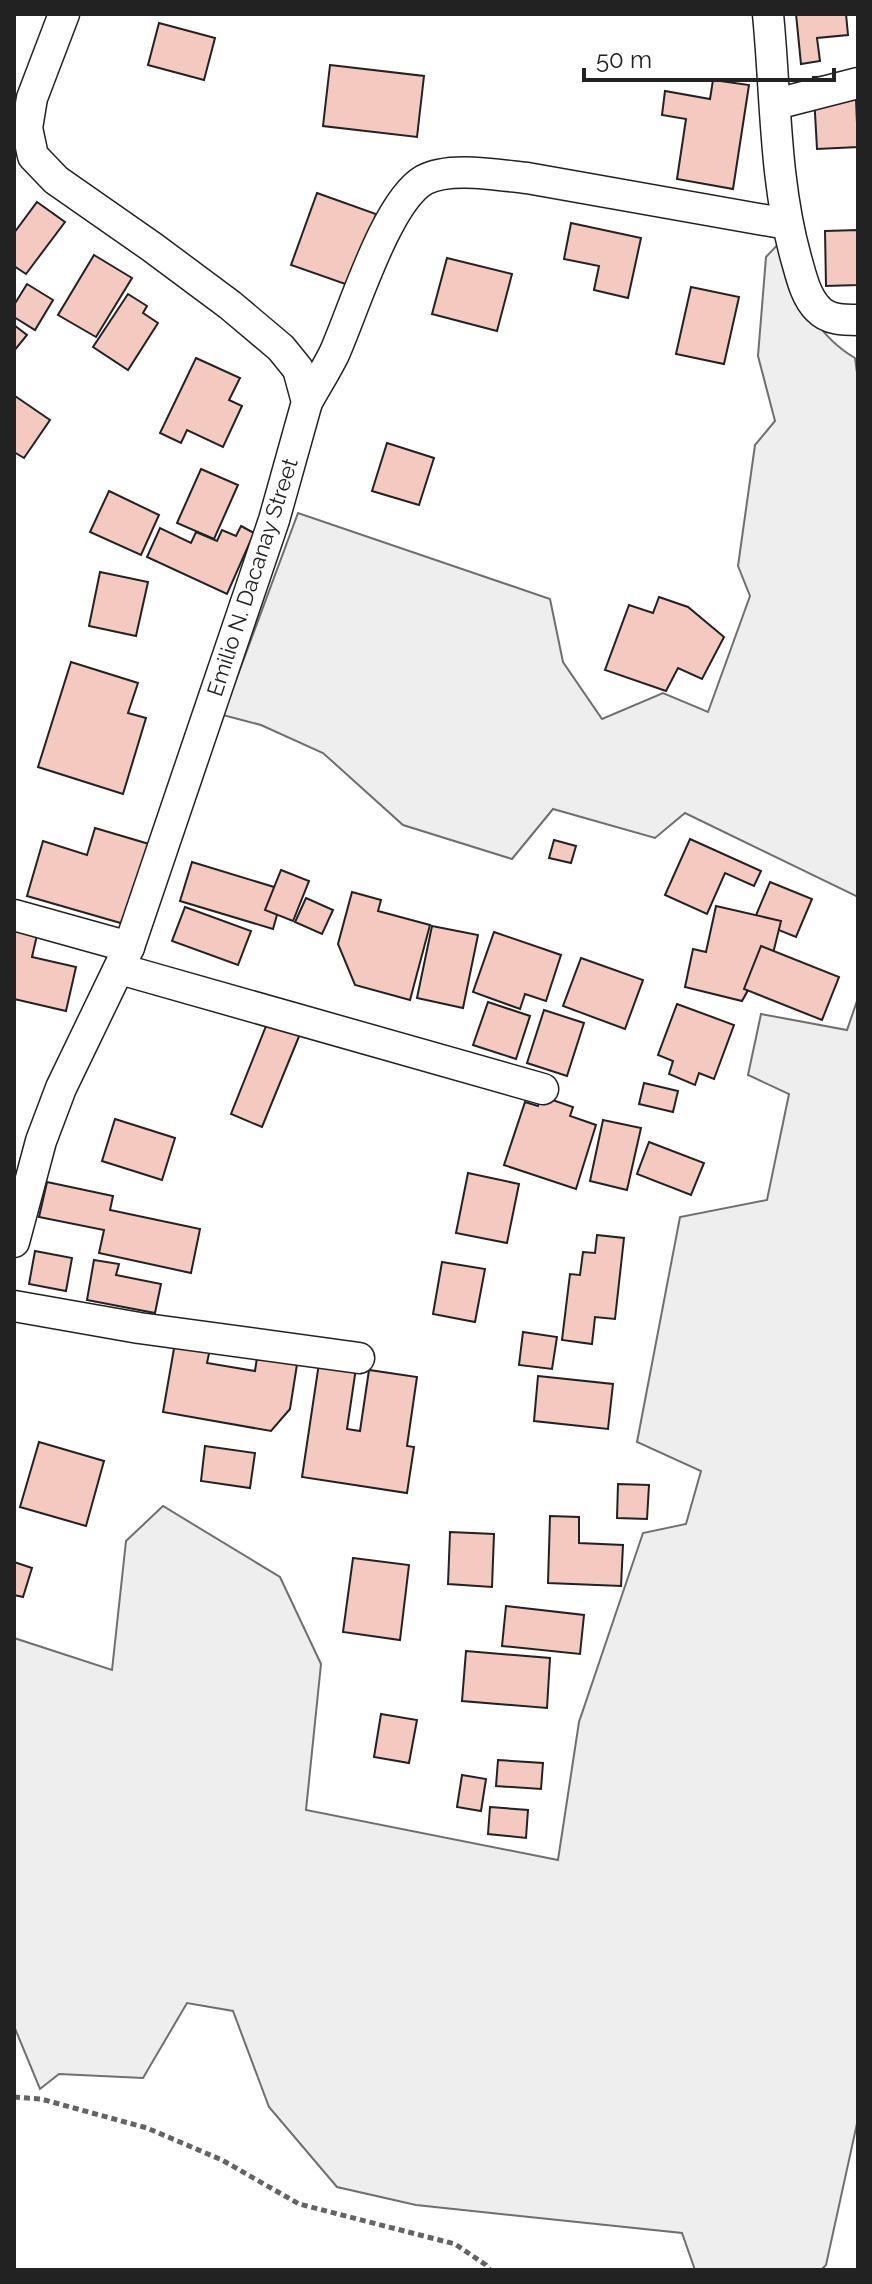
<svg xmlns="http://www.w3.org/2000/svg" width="872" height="2284" font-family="Raleway,sans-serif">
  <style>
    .green { fill: #eee; stroke: #6f6f6f; stroke-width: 2 }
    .building { fill: #f3c9c0; stroke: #222; stroke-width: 2 }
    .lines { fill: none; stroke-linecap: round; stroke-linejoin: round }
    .street-casing { stroke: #222; stroke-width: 33 }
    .path { stroke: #646464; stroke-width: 5; stroke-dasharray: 6 4; stroke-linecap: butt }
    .street { stroke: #fff; stroke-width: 30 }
    .labels { text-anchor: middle; stroke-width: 6; stroke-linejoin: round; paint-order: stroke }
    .street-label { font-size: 22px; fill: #222; stroke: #fff }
  </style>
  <rect width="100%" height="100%" fill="#fff"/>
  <g class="green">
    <path d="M780,242C798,288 809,331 855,358L858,380V897L685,813L655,838L553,809L512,859L403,825L323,753L261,725L223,715L298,513L550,599L563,662L602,719L663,693L708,712L750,596L738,566L755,445L775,421L758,356L766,257Z"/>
    <path d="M858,998V2119L826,2265L821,2270H695L682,2233L416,2205L337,2187L269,2107L233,2011L187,2003L143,2078L59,2074L40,2089L14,2026V1638L112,1670L126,1541L163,1506L280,1577L321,1664L306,1810L558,1860L579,1722L643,1533L686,1524L701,1471L637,1442L680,1217L767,1200L789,1094L748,1075L761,1014L847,1030Z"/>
  </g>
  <g class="building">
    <path d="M796,14H846L848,35L817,38L820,61L801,64Z"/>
    <path d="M159,23L215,38L204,80L148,65Z"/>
    <path d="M330,65L424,76L417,137L323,126Z"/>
    <path d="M855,76L858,147L817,149L813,77Z"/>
    <path d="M713,80L749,85L733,189L677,179L686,119L662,115L665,91L710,99Z"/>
    <path d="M317,193L376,214L351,286L291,265Z"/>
    <path d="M37,202L65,222L26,274L14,266V233Z"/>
    <path d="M571,223L641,238L628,298L594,290L599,266L564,259Z"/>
    <path d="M858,230V285L826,286L825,231Z"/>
    <path d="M94,255L132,278L96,337L58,315Z"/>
    <path d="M447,258L512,274L497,331L432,314Z"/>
    <path d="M27,284L53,300L35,330L14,317V305Z"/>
    <path d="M691,287L739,297L724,364L676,354Z"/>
    <path d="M128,294L147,306L143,313L158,323L128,370L93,347Z"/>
    <path d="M14,325L27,335L14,351Z"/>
    <path d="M196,358L240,378L229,400L242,406L223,447L187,430L181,443L160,433Z"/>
    <path d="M15,396L50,420L24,458L14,452Z"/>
    <path d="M387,443L434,458L419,505L372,491Z"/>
    <path d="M201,469L238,485L214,539L177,523Z"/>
    <path d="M109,491L159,515L141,555L90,532Z"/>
    <path d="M241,526L254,533L227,594L147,557L160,528L191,543L196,532L217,541L222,530L236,536Z"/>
    <path d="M100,572L148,582L136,636L89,626Z"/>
    <path d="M659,597L688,607L724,637L702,679L678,668L666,691L605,670L629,605L653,613Z"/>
    <path d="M71,662L138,683L128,713L146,718L123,794L38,767Z"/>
    <path d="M95,828L149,844L124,924L27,896L43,841L87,855Z"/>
    <path d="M690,839L761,871L754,886L725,873L707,914L665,895Z"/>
    <path d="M554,840L576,846L571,863L549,858Z"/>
    <path d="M192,862L284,890L273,929L180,901Z"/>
    <path d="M281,870L309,881L293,921L265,910Z"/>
    <path d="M770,882L812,899L796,937L754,920Z"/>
    <path d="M352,892L381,900L378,911L430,925L410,1000L355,985L338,944Z"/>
    <path d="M306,898L333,910L322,934L295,922Z"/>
    <path d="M716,906L781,921L765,986L752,983L742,1001L685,987L693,949L706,952Z"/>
    <path d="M185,907L251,931L238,965L172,941Z"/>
    <path d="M432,926L478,935L463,1008L417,998Z"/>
    <path d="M14,930L37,935L32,957L76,967L66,1011L14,999Z"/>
    <path d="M494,932L561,955L546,1001L525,994L520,1009L473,992Z"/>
    <path d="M761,946L839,977L822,1020L744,989Z"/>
    <path d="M581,958L643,980L625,1029L563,1006Z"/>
    <path d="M488,1002L530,1016L516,1059L473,1045Z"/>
    <path d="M677,1004L734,1025L714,1079L699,1073L695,1085L669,1074L673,1061L658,1055Z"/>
    <path d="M544,1010L584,1023L567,1076L527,1063Z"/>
    <path d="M268,1021L300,1034L262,1127L231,1114Z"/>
    <path d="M644,1083L678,1091L673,1112L639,1104Z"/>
    <path d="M541,1096L573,1107L570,1116L596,1125L576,1189L504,1165L525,1102L538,1106Z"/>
    <path d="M115,1119L175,1138L162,1180L102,1161Z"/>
    <path d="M603,1120L641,1128L627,1190L590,1181Z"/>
    <path d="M649,1142L704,1163L691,1195L637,1174Z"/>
    <path d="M468,1173L519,1184L507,1243L456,1233Z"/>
    <path d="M47,1182L113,1196L110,1210L200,1229L191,1273L99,1253L104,1230L39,1217Z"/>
    <path d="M597,1235L624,1238L615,1319L595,1317L592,1344L562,1340L570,1274L580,1275L583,1252L595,1253Z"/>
    <path d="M35,1251L72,1258L66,1291L29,1284Z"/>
    <path d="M94,1260L119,1264L116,1275L161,1284L155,1313L87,1300Z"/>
    <path d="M442,1262L485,1269L475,1322L433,1314Z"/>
    <path d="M523,1332L557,1337L552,1369L519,1365Z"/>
    <path d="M176,1337L211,1344L207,1363L255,1371L258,1351L298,1358L290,1409L271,1431L163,1412Z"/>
    <path d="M319,1363L356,1368L347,1429L360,1431L369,1370L417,1377L407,1446L414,1447L407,1493L302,1477Z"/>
    <path d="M538,1376L613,1384L608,1429L534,1421Z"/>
    <path d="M39,1442L104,1461L86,1526L20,1507Z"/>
    <path d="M205,1446L255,1453L250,1488L201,1481Z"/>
    <path d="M618,1484L649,1485L647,1519L617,1518Z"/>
    <path d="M550,1516L579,1517V1543L623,1545L621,1586L548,1583Z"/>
    <path d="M450,1532L494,1534L492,1587L448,1584Z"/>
    <path d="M353,1558L409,1565L400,1640L343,1632Z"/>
    <path d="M14,1562L32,1568L23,1597L14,1595Z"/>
    <path d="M506,1606L584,1615L580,1654L502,1646Z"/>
    <path d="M466,1651L550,1658L547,1708L462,1701Z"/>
    <path d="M381,1714L417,1720L409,1763L374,1757Z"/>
    <path d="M498,1760L543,1763L541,1789L496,1786Z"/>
    <path d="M462,1775L486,1779L481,1811L457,1807Z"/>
    <path d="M490,1807L528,1810L526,1838L488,1834Z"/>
  </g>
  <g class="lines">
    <g class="street-casing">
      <g id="street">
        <path d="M768,14C776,95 774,179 796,258C801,275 805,296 818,309C828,320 844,320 858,320"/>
        <path d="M776,104L858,83"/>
        <path d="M307,402C316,386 326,370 334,354C353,312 386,202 424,180C449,166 498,175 527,178L787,224"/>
        <path d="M14,915L129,947"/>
        <path d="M120,969L543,1089"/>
        <path d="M14,1242L41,1141L61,1088L129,947L274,520L307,402L298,369L281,348L230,305L152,247L56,180L33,156L27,128L32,98L64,14"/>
        <path d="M14,1306L139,1328L359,1358"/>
      </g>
    </g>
    <path class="path" d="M14,2097L41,2099L147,2128L222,2160L299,2204L455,2244L486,2265L490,2270"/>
    <use href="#street" class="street"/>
  </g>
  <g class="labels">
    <g class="street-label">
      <text transform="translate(252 577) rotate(-72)" y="8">Emilio N. Dacanay Street</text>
    </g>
  </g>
  <rect width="872" height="2284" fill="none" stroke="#222222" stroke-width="32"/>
  <path d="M584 68v12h250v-12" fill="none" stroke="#222222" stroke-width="4"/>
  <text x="596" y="68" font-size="24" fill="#222222" stroke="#ffffff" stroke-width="6" paint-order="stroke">50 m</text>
</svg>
